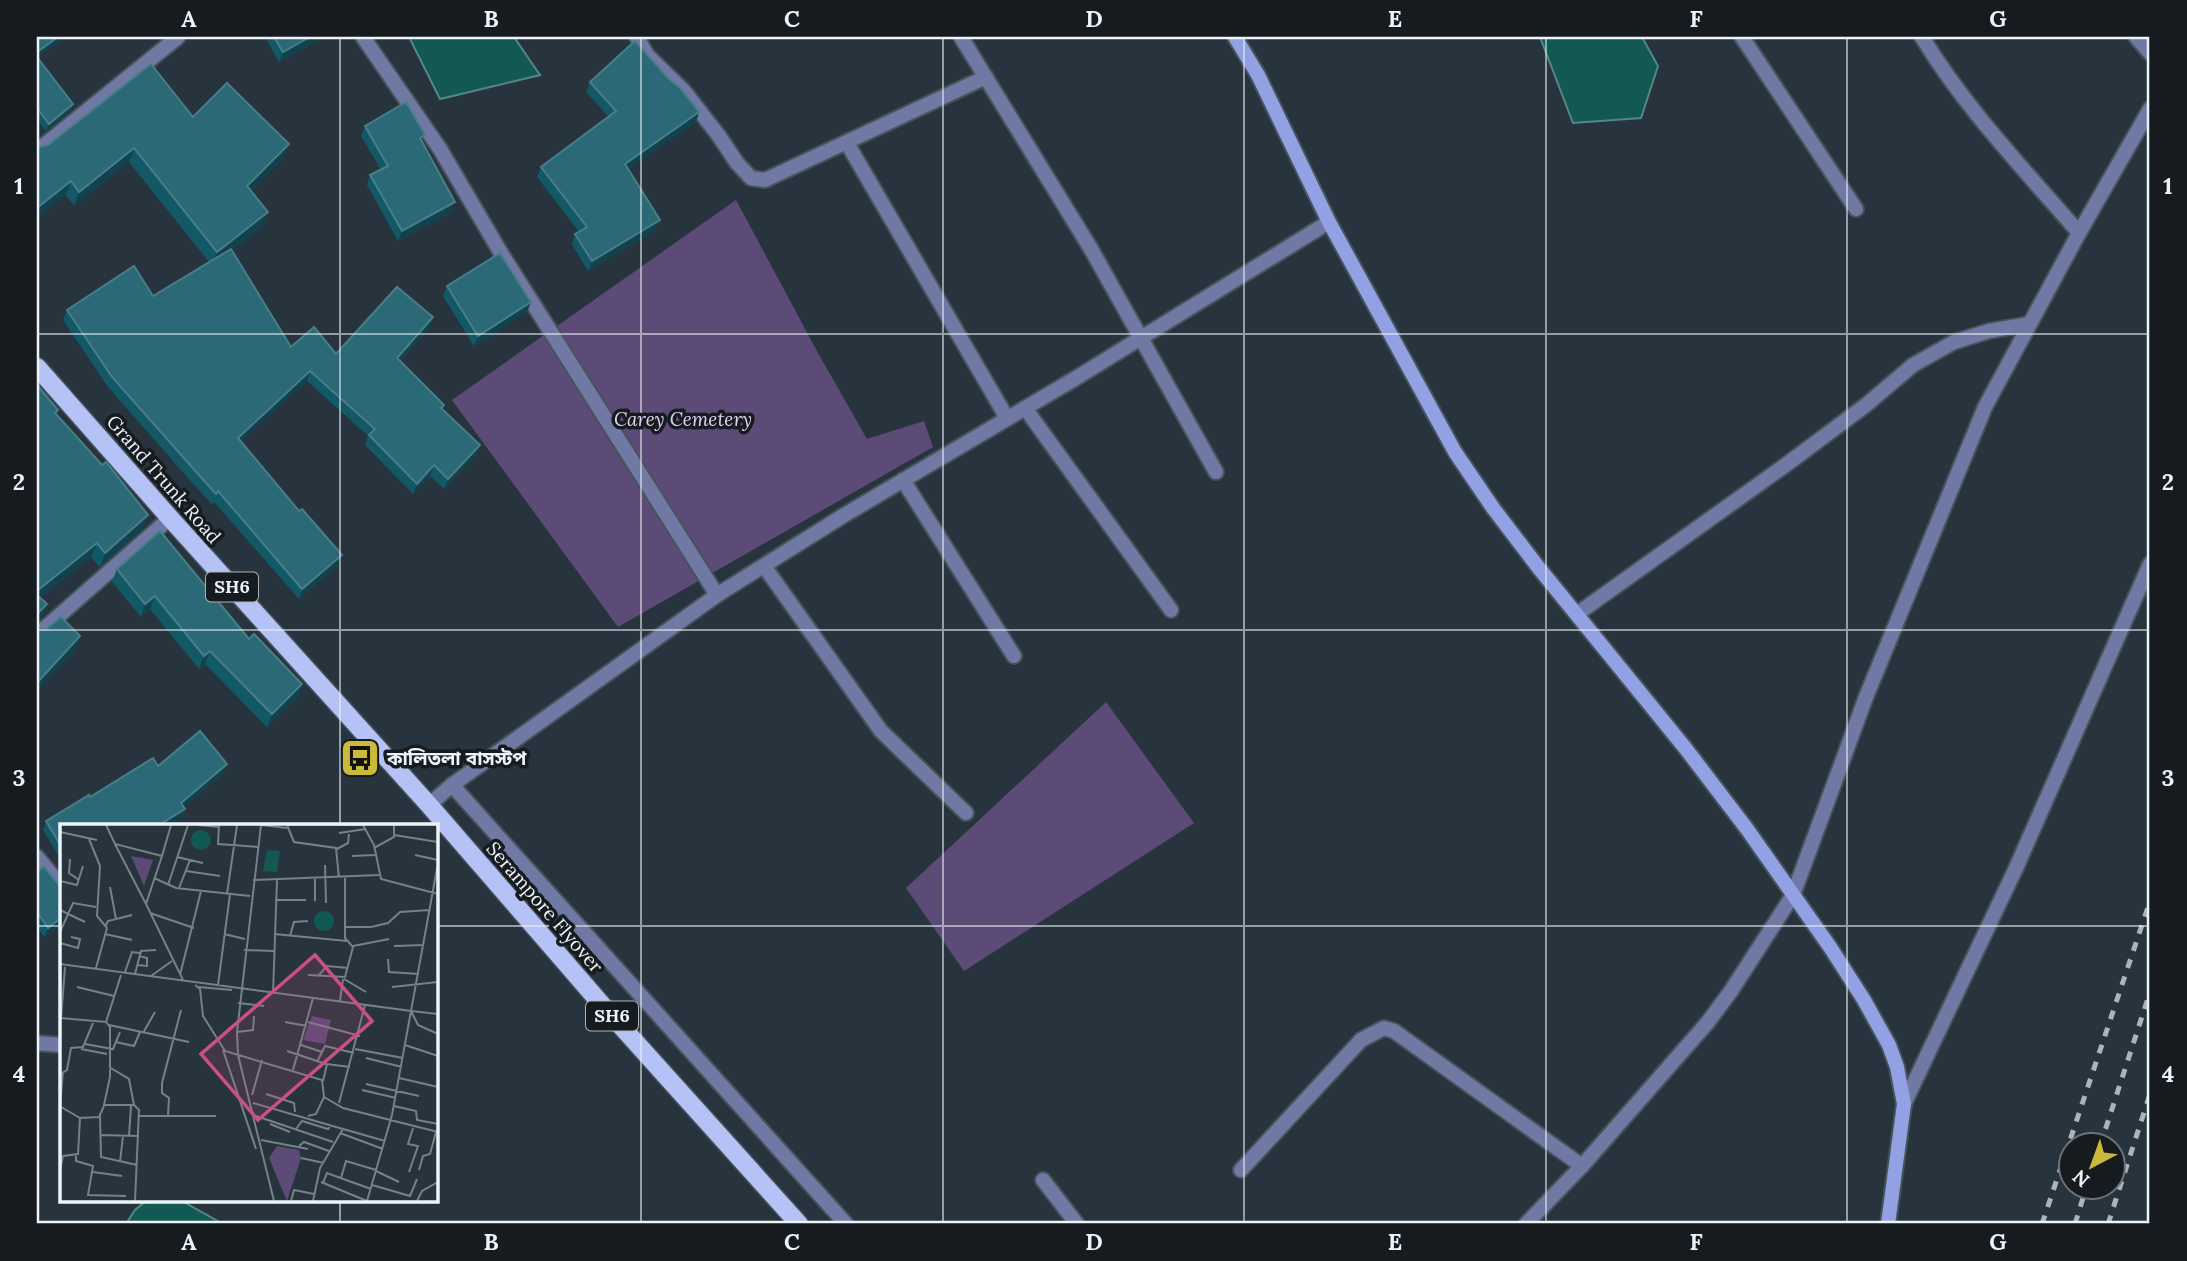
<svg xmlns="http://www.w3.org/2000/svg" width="2187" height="1261" font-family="Lora,'Noto Sans Bengali',serif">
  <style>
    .green { fill: #5d4b77 }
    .water { fill: #125954; stroke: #538886; stroke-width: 2 }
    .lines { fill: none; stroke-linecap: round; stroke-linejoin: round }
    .street-casing { stroke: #47535b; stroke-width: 18 }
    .secondary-casing { stroke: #47535b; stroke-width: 18 }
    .primary-casing { stroke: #47535b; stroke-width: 21 }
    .street { stroke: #6f79a3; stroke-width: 14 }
    .secondary { stroke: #91a1e3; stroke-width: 14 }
    .primary { stroke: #b5c2f5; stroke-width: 18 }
    .rail { stroke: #aab4bb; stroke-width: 5; stroke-dasharray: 9 9; stroke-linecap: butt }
    .wall { fill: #125865 }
    .shaded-wall { fill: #11424e }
    .building { fill: #2a6975; stroke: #487e8a; stroke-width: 2 }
    .grid { fill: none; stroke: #ecf4fa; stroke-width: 2; stroke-opacity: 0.55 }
    .labels { text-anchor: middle; stroke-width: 7; stroke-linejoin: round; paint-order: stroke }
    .shield { fill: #161b1f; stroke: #acb3b8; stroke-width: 2 }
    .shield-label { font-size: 18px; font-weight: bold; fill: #ecf4fa }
    .park-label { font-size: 19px; font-style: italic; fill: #dfd3f4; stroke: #161b1f }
    .street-label { font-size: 19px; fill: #ecf4fa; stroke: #161b1f }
    .poi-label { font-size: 19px; font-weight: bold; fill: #ecf4fa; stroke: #161b1f; text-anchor: start }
    .inset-road { fill: none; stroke: #768189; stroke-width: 2 }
    .view { fill: #cc4f83; fill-opacity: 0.15; stroke: #cc4f83; stroke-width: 3.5 }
    .inset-edge { fill: none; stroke: #ecf4fa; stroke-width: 3.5 }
    .neatline { fill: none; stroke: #ecf4fa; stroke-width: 2.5 }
    .grid-label { font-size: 23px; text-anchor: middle; font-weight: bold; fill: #ecf4fa }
  </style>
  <rect width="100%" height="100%" fill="#28343d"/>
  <g class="green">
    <path d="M736,200L818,353L867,439L924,421L933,447L618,627L452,400Z"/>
    <path d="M1106,702L1194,823L964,971L906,888Z"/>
  </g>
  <g class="water">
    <path d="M409,37H514L540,75L440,99Z"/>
    <path d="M1540,37H1642L1658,66L1641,118L1573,123Z"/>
    <path d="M147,1200H180L223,1224H126L135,1210Z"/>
  </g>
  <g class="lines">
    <g class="street-casing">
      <g id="street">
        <path d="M363,37L440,149L501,253L717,595"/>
        <path d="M637,37L647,55L684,91L719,136L737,163L751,178L765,180L986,77"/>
        <path d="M961,37L1091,249L1216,472"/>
        <path d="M1742,37L1856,209"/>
        <path d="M1922,37C1965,108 2024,169 2079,233"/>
        <path d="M2136,37L2150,53"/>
        <path d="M847,143L1007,418"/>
        <path d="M37,151L178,37"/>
        <path d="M1025,408L1171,610"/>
        <path d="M903,480L1014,656"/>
        <path d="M764,566L881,731L966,813"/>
        <path d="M1577,614L1787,464L1866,405L1913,365L1954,342L1989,331L2029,324"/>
        <path d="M37,635L170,518"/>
        <path d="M452,785L846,1224"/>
        <path d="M429,805L452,785L717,595L846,514L1076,378L1329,222"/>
        <path d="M37,857L61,886"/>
        <path d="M37,1043L61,1045"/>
        <path d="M1904,1104L2016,868L2150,564"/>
        <path d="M1241,1170L1361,1040L1384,1028L1394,1031L1582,1166"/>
        <path d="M1043,1180L1077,1224"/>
        <path d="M1526,1224L1582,1166L1708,1022L1731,991L1793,895L1866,697L1985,407L2079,233L2150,109"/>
      </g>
    </g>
    <g class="secondary-casing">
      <path id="secondary" d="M1235,37L1258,75L1329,222L1455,452L1493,508L1538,567L1686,749L1747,829L1830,947L1864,1000L1889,1045L1897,1067L1904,1104L1888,1224"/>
    </g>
    <g class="primary-casing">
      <path id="primary" d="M37,367L170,518L429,805L603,1006L799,1224"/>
    </g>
    <use href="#street" class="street"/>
    <use href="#secondary" class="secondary"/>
    <use href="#primary" class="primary"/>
    <g class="rail">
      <path d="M2100,1146L2150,992"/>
      <path d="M2042,1224L2150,901"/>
      <path d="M2075,1224L2086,1188"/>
      <path d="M2108,1224L2150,1094"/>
    </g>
  </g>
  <g class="wall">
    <path d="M37,37H66L37,57L73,104L71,111L46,131L37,119Z"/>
    <path d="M265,37H324L279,62Z"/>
    <path d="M590,82L699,112L696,122L628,169L656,230L588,271L572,244L575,234L579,232L537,177L541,167L608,116L586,92Z"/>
    <path d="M193,117L284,157L251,191L263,226L232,250L291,347L336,354L433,317L429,328L400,361L442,409L476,455L444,489L430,476L413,494L365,445L368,436L307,381L241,441L299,511L342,555L338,565L299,599L214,502L212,504L194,485L108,387L63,320L67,310L153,296L209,262L129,162L74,206L66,195L37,217V149Z"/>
    <path d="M365,126L422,142L452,212L398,241L367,185L370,175L381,170L361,136Z"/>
    <path d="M447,286L527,312L474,346L443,296Z"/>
    <path d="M57,414L102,465L148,515L143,529L100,567L91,557L40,598L47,604L41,618L37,623Z"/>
    <path d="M117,569L249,639L302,684L298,697L267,727L205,664L199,669L150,609L141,617L112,582Z"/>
    <path d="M227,764L224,773L184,807L185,809L182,818L61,825V860L43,830L46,821L90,797L158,766Z"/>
    <path d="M37,872L61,925L44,937L37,927Z"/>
  </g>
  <g class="shaded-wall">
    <path d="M58,37H66L37,57V52Z"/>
    <path d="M310,37H324L279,62L283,52Z"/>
    <path d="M73,104L71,111L46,131L49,124Z"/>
    <path d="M699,112L696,122L622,174L625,164Z"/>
    <path d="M289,144L284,157L242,200L247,186Z"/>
    <path d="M134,148L129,162L74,206L79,192Z"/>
    <path d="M71,181L66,195L37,217V208Z"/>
    <path d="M455,202L452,212L398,241L402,231Z"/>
    <path d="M268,212L263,226L212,266L217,252Z"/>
    <path d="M660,220L656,230L588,271L592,261Z"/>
    <path d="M531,302L527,312L474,346L478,336Z"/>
    <path d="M433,317L429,328L393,368L397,358Z"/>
    <path d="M310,371L307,381L234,448L238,438Z"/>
    <path d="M480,445L476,455L444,489L448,479Z"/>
    <path d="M434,465L430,476L413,494L417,484Z"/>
    <path d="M148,515L143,529L100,567L105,553Z"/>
    <path d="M97,543L91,557L37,601V591Z"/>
    <path d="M342,555L338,565L299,599L302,589Z"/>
    <path d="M155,596L150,609L141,617L145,604Z"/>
    <path d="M47,604L41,618L37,623V614Z"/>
    <path d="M80,636L75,650L37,691V683Z"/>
    <path d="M210,651L205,664L199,669L204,656Z"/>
    <path d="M302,684L298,697L267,727L272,714Z"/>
    <path d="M227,764L224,773L178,812L181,803Z"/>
    <path d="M185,809L182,818L170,825H159Z"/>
    <path d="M61,918V925L44,937L48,928Z"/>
  </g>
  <g class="building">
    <path d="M37,37H58L37,52Z"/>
    <path d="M274,37H310L283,52Z"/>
    <path d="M635,41L668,78L680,88L699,112L625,164L660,220L592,261L575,234L587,227L541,167L616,111L590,82Z"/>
    <path d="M37,57L73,104L49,124L37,108Z"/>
    <path d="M151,64L193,117L227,83L289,144L247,186L268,212L217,252L134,148L79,192L71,181L37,208V149L40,147L48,145Z"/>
    <path d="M406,102L425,135L420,138L455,202L402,231L370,175L388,166L365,126Z"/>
    <path d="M231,249L291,347L314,327L336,354L397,287L433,317L397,358L444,405L441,408L480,445L448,479L434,465L417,484L369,435L375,429L310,371L238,438L299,511L302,509L342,555L302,589L218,491L216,494L198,474L112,377L67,310L134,266L153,296Z"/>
    <path d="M500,253L531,302L478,336L447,286Z"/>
    <path d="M37,385L58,410L55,413L102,465L106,462L148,515L105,553L97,543L37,591Z"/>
    <path d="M160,531L249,639L254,634L302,684L272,714L210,651L204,656L155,596L145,604L117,569Z"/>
    <path d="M37,595L47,604L37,614Z"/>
    <path d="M61,617L80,636L37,683V628L45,630Z"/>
    <path d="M200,731L227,764L181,803L185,809L159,825H61V846L46,821L89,795L90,797L153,758L158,766Z"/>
    <path d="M44,867L61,887V918L48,928L37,912V872Z"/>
  </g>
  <path class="grid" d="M340,37V825M641,37V1224M943,37V1224M1244,37V1224M1546,37V1224M1847,37V1224M37,334H2150M37,630H2150M37,926H61M436,926H2150M340,1200V1224"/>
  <defs>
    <g id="bus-square" transform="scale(2.0125)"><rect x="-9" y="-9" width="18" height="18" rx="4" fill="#caba39" stroke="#161b1f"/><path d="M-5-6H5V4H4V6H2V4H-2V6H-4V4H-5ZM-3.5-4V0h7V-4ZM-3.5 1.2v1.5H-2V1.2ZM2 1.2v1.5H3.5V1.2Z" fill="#111"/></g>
  </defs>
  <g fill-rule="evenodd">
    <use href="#bus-square" x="360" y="758"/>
  </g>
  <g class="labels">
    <g class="shield">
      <rect x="206" y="572.5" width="52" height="29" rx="5"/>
      <rect x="586" y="1001.5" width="52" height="29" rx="5"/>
    </g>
    <g class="shield-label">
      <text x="232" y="593">SH6</text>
      <text x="612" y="1022">SH6</text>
    </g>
    <g class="park-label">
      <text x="683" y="426">Carey Cemetery</text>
    </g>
    <g class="street-label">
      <text transform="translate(164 479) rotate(49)" y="7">Grand Trunk Road</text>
      <text transform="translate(545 907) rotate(49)" y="7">Serampore Flyover</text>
    </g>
    <g class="poi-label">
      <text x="387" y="765">কালিতলা বাসস্টপ</text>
    </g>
  </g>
  <g transform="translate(60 824)">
    <rect width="378" height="378" fill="#28343d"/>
    <path d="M71,32L93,36L84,62ZM252,192L271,196L265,220L243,216ZM217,322L239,326L241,334L227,377L209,334Z" fill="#5d4b77"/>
    <path d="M131 16a10 10 0 1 1 20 0a10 10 0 1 1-20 0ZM207,26L220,27L217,48L203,47ZM254 97a10 10 0 1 1 20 0a10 10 0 1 1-20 0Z" fill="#125954"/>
    <path class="inset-road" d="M46,1L55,20L102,32L111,1M138,1L159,3M159,1L158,20L198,23M227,1L234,18L276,24L279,54M227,1H303M303,1L314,21L321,55L378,70M0,8L37,16M279,9L306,5M334,11L378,18M29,15L40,42L37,92L47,104L36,144M55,20L86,80M314,24L334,13V1M277,25L288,19L289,10M355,31L378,36M102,32L86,80L123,156M292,32L315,31M117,33L143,39M10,35L9,49L19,56M265,41L266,79M126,47L160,52M94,54L116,64L190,72M193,56L319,51M0,57L17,61L23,42M108,61L128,1M50,63L56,95M119,64L130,36M167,70L177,1M215,76H246M255,77V55M0,86L25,98M90,89L134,104M45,103L48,97L72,91M285,103H311L328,99L340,88L370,86M0,108L13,79L36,83M45,110L72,116M164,110L185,115M214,110L287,117M230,112L234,98L248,97M0,119L18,124L20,115L11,113M293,122L329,115M334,122L364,121M184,126L214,127M328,135L329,148L359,150M0,140L351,187L358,201L378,210M77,141L87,142V134L79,132M65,148L72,128L80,129M75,150L81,127L96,126M120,151L141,67M248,151L285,153L293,123L285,114V54M91,152L112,137M258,152L267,142L288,144M284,155L306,168M135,161L140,165L143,192L165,227L262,256L264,273L283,284L378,308M158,161L170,70M17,163L54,172M139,163L172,166M332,163L378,158M213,170L217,56M280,177L283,155M178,179L204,182M351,187L378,190M0,194L46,198L61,151M1,195L5,143M46,198L50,203V253L44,281H74L79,286L75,377M225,198L247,202M248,198L300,212M49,201L129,218M177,208L193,206L194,192M83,209L95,188M56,218L74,222L80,208M25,220L53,225L60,208M241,221L262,228M345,221L378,232M21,225L47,230M295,225L343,234M163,226L196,325M227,227L266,240M306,234L342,243M257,238L265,222L294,229M49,243L69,255L74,281M233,246L253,174M0,250L7,246L11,224L23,223L33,199M339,254L378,263M263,257L267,240L290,243M306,260L359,272M302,266L336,274M206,270L234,279L235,288M192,271L202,236M193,279L283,305M279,279L305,181M0,282L3,248M334,282L356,287L357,296L378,300M1,283L20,294M108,291L109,274L102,269V259L121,186M40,292L41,333L77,341M79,292H156M196,292L273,318M248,292L256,290L264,273M210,300L230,308M236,305L242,297L268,305L271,301M280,309L323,325M41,311L79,312M69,312L71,282M201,316L248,325M239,322L244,318L269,327M16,332V337L33,342L28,371L66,372M241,334L264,339M60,338L63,312M0,346L3,332L18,330L20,294L39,293L44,282M359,346L363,332L370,330L376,308M316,347L339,358M33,348L62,352M349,348L358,322L348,320L353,304M281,354L286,337L316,346M261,358L307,377M263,359L267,349L311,365M312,361L350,372L357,355M214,377L178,231L177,208L201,1L227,4M231,377L234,366L254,370M253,377L260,344L283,305L325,317M307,377L332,291L378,39M357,377L362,367L378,358"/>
    <path class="view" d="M255,131L312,197L198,296L141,230Z"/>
    <rect width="378" height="378" class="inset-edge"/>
  </g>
  <rect width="2187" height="1261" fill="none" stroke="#161b1f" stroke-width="77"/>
  <g transform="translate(2092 1166) rotate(221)"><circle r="33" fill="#161b1f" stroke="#6c7277" stroke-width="2"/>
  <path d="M0-5L12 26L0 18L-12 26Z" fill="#caba39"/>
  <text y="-10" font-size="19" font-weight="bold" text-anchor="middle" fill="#ecf4fa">N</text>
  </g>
  <rect x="38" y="38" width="2110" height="1184" class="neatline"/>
  <g class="grid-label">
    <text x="189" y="27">A</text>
    <text x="491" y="27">B</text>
    <text x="792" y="27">C</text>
    <text x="1094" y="27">D</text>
    <text x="1395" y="27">E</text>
    <text x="1696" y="27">F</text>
    <text x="1998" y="27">G</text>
    <text x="19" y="194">1</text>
    <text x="2168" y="194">1</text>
    <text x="19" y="490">2</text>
    <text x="2168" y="490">2</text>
    <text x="19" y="786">3</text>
    <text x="2168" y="786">3</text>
    <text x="19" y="1082">4</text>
    <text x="2168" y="1082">4</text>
    <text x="189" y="1250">A</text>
    <text x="491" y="1250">B</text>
    <text x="792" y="1250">C</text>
    <text x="1094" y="1250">D</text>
    <text x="1395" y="1250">E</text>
    <text x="1696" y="1250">F</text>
    <text x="1998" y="1250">G</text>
  </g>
</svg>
